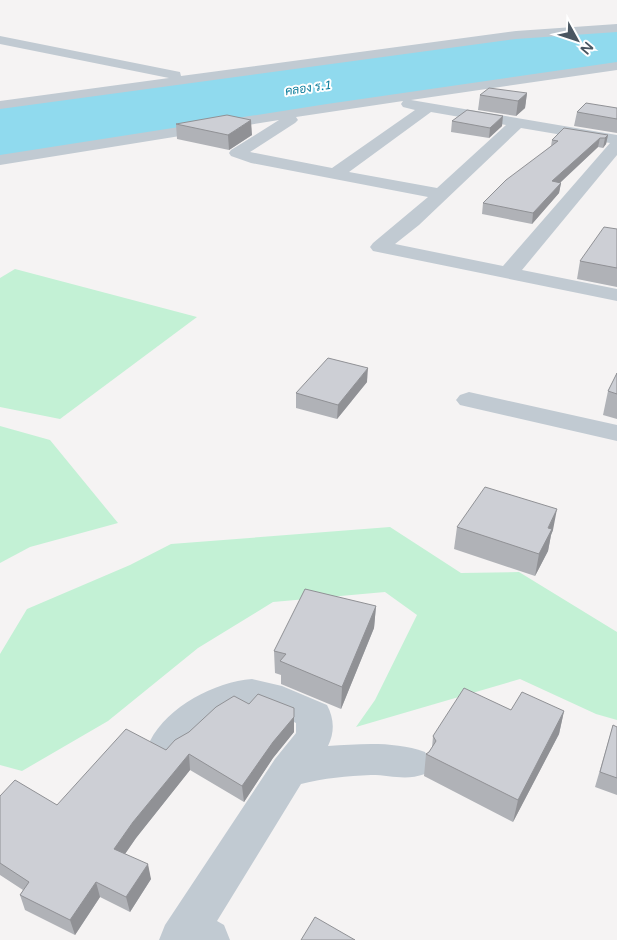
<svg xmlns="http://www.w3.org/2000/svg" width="617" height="940" font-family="'Varela Round',Sarabun,sans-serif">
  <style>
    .green { fill: #c3f1d5 }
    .water { fill: #90daee }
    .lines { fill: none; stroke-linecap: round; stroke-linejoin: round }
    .minor { fill: #c1cad2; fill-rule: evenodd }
    .wall { fill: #b0b2b7 }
    .shaded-wall { fill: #909195 }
    .building { fill: #cdcfd5; stroke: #909195 }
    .labels { text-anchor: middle; stroke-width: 4; stroke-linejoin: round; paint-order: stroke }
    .far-water-label { font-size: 12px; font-style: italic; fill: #0c7c9b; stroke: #fff }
  </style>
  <rect width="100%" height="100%" fill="#f5f3f3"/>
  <g class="green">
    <path d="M15,269L197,317L60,419L0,407V278Z"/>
    <path d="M0,426L50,440L118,523L30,547L0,563Z"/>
    <path d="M390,527L461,573L519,572L617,632V720L596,714L520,679L356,727L375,700L417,615L385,592L273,602L198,648L108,721L22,771L0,765V654L27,609L130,565L171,544Z"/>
  </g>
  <path class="water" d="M617,29V63L0,158V108L523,36Z"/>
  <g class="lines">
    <g class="minor">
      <path d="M617,24V32L516,39L0,109V101L169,78L0,44V36L180,72L181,76L516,31Z"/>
      <path d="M617,62V70L411,100L617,135V155L522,270L617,289V301L373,251L370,247L373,243L428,197L251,163L231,156L229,153L231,150L279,120L0,165V155L327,104ZM403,101L401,104L403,107L415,110L332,168L250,152L295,123L298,120L296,117ZM431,112L506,125L437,188L349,172ZM521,128L610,143L503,266L395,244L419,225Z"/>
      <path d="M469,392L617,425V441L460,405L456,400L460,395Z"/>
      <path d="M252,679L282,686L327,705C334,718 335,732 328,746C361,744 394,741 425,752L431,763L425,774C405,781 391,775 371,775C347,776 324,778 301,784L217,921L224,925L230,940H159L165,925L275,759L296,733V723C282,716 268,708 252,707C213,706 198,752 171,756C166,757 160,753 156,752L150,741C168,706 215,682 252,679Z"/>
    </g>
  </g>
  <g class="wall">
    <path d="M527,93L525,108L516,116L478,110L480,95Z"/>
    <path d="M617,108V133L574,126L577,112Z"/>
    <path d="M452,121L502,126L489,138L451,132Z"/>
    <path d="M176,124L252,135L229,150L177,139Z"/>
    <path d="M608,135L606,144L603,148L598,147L560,183H561L559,193L532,224L482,214L483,203L551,146L552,140Z"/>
    <path d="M617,229V287L577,279L580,261Z"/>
    <path d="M617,373V419L603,415L608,391Z"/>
    <path d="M367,382L337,419L296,408V393Z"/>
    <path d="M457,527L553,530L551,535L548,551L535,576L454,549Z"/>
    <path d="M376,606L374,628L341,709L281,684V675L275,673L274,651Z"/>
    <path d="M511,710L564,711L559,734L513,822L424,776L426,754L429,752L432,748L433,736Z"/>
    <path d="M613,725L617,727V795L595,787Z"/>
    <path d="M294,732L273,758L244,802L190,770L136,838L125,854L151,879L130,912L100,897L75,935L25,910L20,895L23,890L0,875V796L57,805L166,750Z"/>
  </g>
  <g class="shaded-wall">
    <path d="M527,93L525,108L516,116L518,101Z"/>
    <path d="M503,116L502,126L489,138L490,128Z"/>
    <path d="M251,120L252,135L229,150L228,135Z"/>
    <path d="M608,135L606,144L603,148L605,138Z"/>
    <path d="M600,138L598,147L550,192L552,181Z"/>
    <path d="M561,183L559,193L532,224L533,213Z"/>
    <path d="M368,368L367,382L337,419L338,405Z"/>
    <path d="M557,509L553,530L551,535L548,551L535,576L539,554L548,528Z"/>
    <path d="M376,606L374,628L341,709L342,687Z"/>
    <path d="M294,708V732L273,758L244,802L242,786Z"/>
    <path d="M564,711L559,734L513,822L518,800Z"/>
    <path d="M189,754L190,770L136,838L118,864L114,849L133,822Z"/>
    <path d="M148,864L151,879L130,912L126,897Z"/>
    <path d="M96,882L100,897L75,935L70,920Z"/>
  </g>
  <g class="building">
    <path d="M489,88L527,93L518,101L480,95Z"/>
    <path d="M586,103L617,108V119L577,112Z"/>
    <path d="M467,110L503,116L490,128L452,121Z"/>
    <path d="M227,115L251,120L228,135L176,124Z"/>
    <path d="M564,128L608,135L605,138H600L552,181L561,183L533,213L483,203L506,180L558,141L552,140Z"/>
    <path d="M604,227L617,229V268L580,261Z"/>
    <path d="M328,358L368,368L338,405L296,393Z"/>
    <path d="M617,373V394L608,391Z"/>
    <path d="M485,487L557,509L548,528L552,529L539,554L457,527Z"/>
    <path d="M305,589L376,606L342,687L280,661L286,654L274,651Z"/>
    <path d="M464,688L511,710L522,692L564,711L518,800L426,754L429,752L436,741L433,736Z"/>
    <path d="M258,694L294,708V717L273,742L242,786L189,754L133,822L114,849L148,864L126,897L96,882L70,920L20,895L29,882L0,863V796L15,780L57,805L126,729L166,750L175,740L189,732L216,707L234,696L249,704Z"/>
    <path d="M613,725L617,727V778L600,772Z"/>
    <path d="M315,917L355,940H301Z"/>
  </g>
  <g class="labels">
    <g class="far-water-label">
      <text transform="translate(308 88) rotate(-8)" y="4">คลอง ร.1</text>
    </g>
  </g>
  <g transform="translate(577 40) rotate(130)" stroke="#ffffff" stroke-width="4" paint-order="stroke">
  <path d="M0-4L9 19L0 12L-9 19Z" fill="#4a5661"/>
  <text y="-8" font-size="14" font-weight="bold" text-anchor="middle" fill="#4a5661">N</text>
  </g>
</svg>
